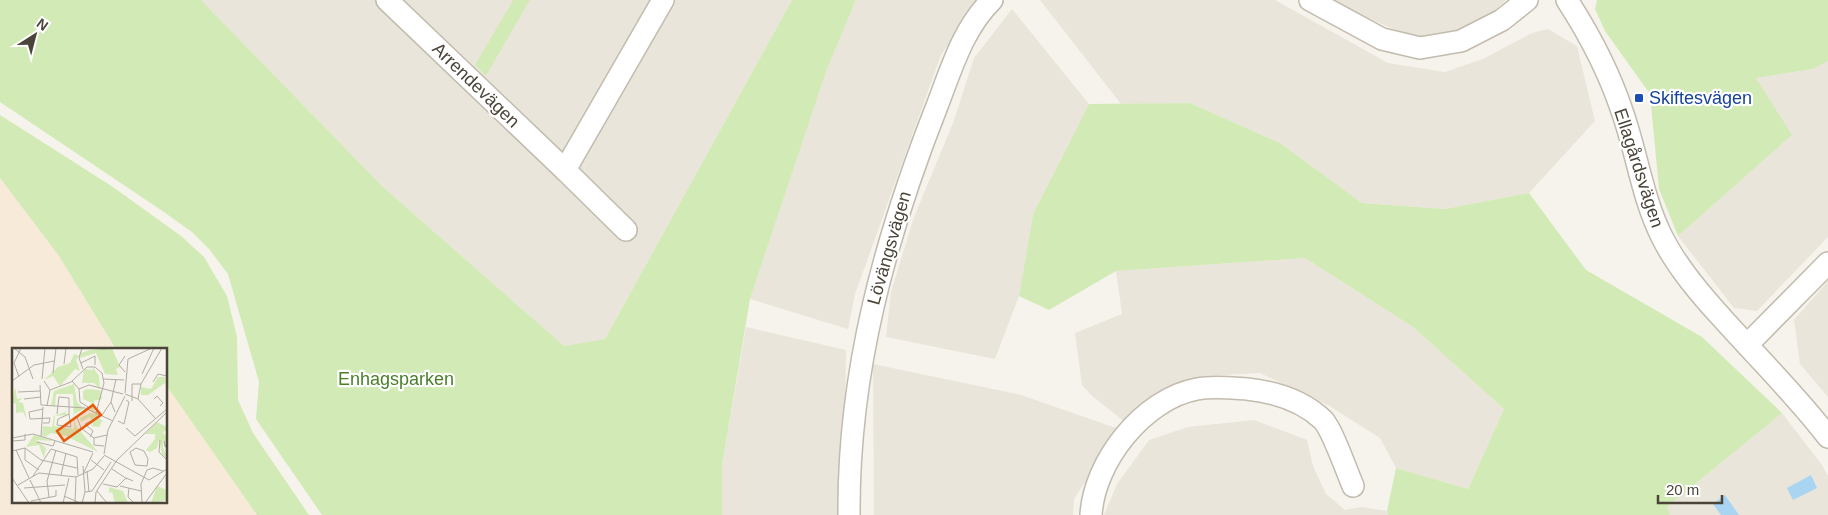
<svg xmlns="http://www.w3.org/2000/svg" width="1828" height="515" font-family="Helvetica,sans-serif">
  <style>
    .residential { fill: #eae5da }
    .commercial { fill: #f7ead8 }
    .green { fill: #d2eab5 }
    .water { fill: #a9d4f2 }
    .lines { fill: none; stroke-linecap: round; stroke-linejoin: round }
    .street-casing { stroke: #c2bbae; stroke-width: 24 }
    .street { stroke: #fff; stroke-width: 21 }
    .transit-dot { fill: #1a4fb4; stroke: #fff; stroke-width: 2 }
    .labels { text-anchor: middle; stroke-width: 4.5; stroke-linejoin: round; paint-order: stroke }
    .street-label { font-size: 18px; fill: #4b4439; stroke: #fff }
    .transit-label { font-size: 18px; fill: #164399; stroke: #fff; text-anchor: start }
    .park-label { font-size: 18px; fill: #4a7f2a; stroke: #fff }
    .inset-road { fill: none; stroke: #b2ada4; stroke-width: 1 }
    .view { fill: #e8590c; fill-opacity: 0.15; stroke: #e8590c; stroke-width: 2.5 }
    .inset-edge { fill: none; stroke: #4b4439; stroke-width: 2.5 }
  </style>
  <rect width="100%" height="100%" fill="#f6f3ec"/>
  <g class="residential">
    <path d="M201,0H513L476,65L486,76L530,0H792L605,339L564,346L382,186Z"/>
    <path d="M856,0H979L941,55L855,294L848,329L750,299L827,69Z"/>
    <path d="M1040,0H1275L1388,63L1445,72L1483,59L1532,33L1548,29L1577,46L1595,121L1529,193L1445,209L1362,203L1280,143L1190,103L1121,104Z"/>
    <path d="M1329,0H1506L1478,26L1413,38Z"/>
    <path d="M1012,9L1089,104L1033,214L1019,296L995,359L886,337L891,292L914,217L953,123L974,58Z"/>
    <path d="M1828,61V237L1757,311L1734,308L1678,236L1791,136L1756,78L1813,69Z"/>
    <path d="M1305,258L1413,327L1504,409L1468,489L1396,468L1380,438L1328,405L1260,373L1203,376L1172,392L1125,422L1092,396L1082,385L1075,333L1122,314L1116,271Z"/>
    <path d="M1828,281V397L1800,364L1794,320Z"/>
    <path d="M746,327L846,350L844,515H722V465Z"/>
    <path d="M873,364L1021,395L1119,429L1074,499L1073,515H874Z"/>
    <path d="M1782,413L1822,465L1828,476V515H1670L1667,507Z"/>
    <path d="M1254,420L1307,440L1313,466L1326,494L1345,510L1361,507L1387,511L1388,515H1104L1117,484L1149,440L1188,427Z"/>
  </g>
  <path class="commercial" d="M0,178L59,256L116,349H14V501H166V385L257,515H0Z"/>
  <g class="green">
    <path d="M0,0H201L382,186L564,346L605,339L792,0H856L827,69L750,299L722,465V515H322L256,419L259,382L228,274L209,249L192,232L161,210L0,102Z"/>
    <path d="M513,0H530L486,76L475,65Z"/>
    <path d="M1597,0H1828V61L1813,69L1756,78L1792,135L1678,236L1659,189L1650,94L1605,31L1595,9Z"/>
    <path d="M1190,103L1280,143L1362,203L1445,209L1529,193L1586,270L1702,337L1782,413L1667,507L1670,515H1388L1387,511L1396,468L1468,489L1504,409L1413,327L1305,258L1116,271L1049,310L1019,296L1033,214L1089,104Z"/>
    <path d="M0,115L113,187L181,236L204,257L227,296L237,337L238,400L253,433L309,515H257L166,385V349H116L59,256L0,178Z"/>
  </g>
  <g class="water">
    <path d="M1811,475L1817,488L1793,500L1787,488Z"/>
    <path d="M1725,495L1739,515H1721L1713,504Z"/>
  </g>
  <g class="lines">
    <g class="street-casing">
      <g id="street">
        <path d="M387,0L565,170L663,0"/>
        <path d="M1310,0L1382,39L1420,48L1461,41L1502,20L1527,0"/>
        <path d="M1567,0C1589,34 1609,72 1622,111C1637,153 1642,197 1662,237C1677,267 1700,294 1723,319C1758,358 1796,395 1828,437"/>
        <path d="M565,170L626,230"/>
        <path d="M1747,345L1828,263"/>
        <path d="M849,515C848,372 885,238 937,106C951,70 963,28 992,0"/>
        <path d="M1091,515C1094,462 1143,399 1197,389C1213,386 1231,388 1247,389C1275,392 1302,400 1323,420C1332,429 1347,472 1353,486"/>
      </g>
    </g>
    <use href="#street" class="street"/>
  </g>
  <rect class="transit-dot" x="1634" y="93" width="10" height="10" rx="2.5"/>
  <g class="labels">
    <g class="street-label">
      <text transform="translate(476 85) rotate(44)" y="6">Arrendevägen</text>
      <text transform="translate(1639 168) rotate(72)" y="6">Ellagårdsvägen</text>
      <text transform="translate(889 248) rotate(-74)" y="6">Lövängsvägen</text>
    </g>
    <g class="transit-label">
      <text x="1649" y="104">Skiftesvägen</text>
    </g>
    <g class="park-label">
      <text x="396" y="385">Enhagsparken</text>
    </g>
  </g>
  <g transform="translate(12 348)">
    <rect width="155" height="155" fill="#f6f3ec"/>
    <path d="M100,0L108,19L104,21L106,27L93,26L84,5L68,10L69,5L78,2ZM62,6L67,8L64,12L68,23L63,21L48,38L41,28L32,32L46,19L58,15ZM80,18L87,28L88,41L82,35H70L72,21L81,22ZM146,29H153L154,38L153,35L136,47H129V39L139,41ZM62,36L65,54L72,61L62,66L64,78L86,104L54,88L39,85L33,89L30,87L31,78L40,79L42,68L53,64V59L54,67L43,68L42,78L62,81L61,46H44L43,58H39L42,43ZM3,39L5,51L11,50L6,54L11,55L15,72L11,64L4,65V56L0,54ZM75,41L88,42L90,51L82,53V64L76,59L80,55L71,51V43ZM78,65L86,66L85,69L94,75L90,73L87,79L78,78L81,77L78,69L69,74L68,70ZM145,74L155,79V86L153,82L151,85L155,89V97L151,92V99L155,110L150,106L147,92L145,100L138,104L134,102L143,91V86H133ZM22,87L42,93L24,92L34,100L32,110L27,97L14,99ZM145,138L155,142V152L139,155ZM97,139L111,143L116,155H103L100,144L97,145Z" fill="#d2eab5"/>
    <path class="inset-road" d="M2,0L13,9L21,31M70,0L67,10L71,21M78,0L93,1M69,15L83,8V17M52,16L54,0M113,24L107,17L113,8M41,25L44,0M130,26L142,0M7,29L2,15L9,0M30,31L33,0M91,31L112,32M0,33L22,17L42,13M32,33L38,42L35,58M60,33L67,41L68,54L76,59L65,69L69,80L82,90L95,87M141,34L146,26L155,28M28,37L29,57L73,60L101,73M67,41L77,37L111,46M38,42L59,34L75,19H83L90,25L92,35L84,65M6,44L28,43M113,45L116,11L140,0M113,46L126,51L143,70M12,51L29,49M126,51L129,36L150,0M142,51L145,48L151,55L148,58M120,53V36H129M31,61L17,64L18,71L38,70L37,75H31M103,64L99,54L104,31M45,66L47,49L57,50V66L46,71L45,77L59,79L57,66M90,67L99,54M106,73L112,76L117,54L114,52M116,82L114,80L123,88L155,61M29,88L31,59M78,89L81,83L73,76L79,73M0,90L21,86L81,104M82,90V97L92,98M148,92L147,104L155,112M0,93L13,92V86M25,94L41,98L43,93M153,99L152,93L155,102M13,100V112L27,122M4,102L17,130M0,103L13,100L29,112L65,120M118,104L124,100L132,103L136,111L135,118M118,104L123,117L135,118M92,106L96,82L113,48M92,107L137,132L155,121M79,112L92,122M100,121L115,131M75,123L77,144M72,124L81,105M49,127L54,105M21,128L39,101L65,109L66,127M0,130L17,155M18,132L29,155M91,136L105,139L114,130L121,133M6,137L27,125L64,129L81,121L92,108M108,138L129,143M12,140L53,137M117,140L116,149L122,155M85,143L95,155M73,144L80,143L99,114M52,148L68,155M37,149L35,133L44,102M19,153L44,148V142M51,155L57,130M63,155L64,129M70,155L73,144L71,118M83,155L84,144L105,112L154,65M130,155L129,136L135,122L141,120L151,123M133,155L155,125"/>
    <path class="view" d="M81,57L89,67L52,93L45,83Z"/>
    <rect width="155" height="155" class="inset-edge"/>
  </g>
  <g transform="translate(35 35) rotate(36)" stroke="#ffffff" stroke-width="4" paint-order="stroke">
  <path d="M0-4L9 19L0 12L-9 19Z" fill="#4b4439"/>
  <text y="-8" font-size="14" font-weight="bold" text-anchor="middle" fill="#4b4439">N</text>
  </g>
  <path d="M1658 495v8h64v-8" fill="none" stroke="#4b4439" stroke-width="2.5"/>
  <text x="1666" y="495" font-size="15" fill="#4b4439" stroke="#ffffff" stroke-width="4" paint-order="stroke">20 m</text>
</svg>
